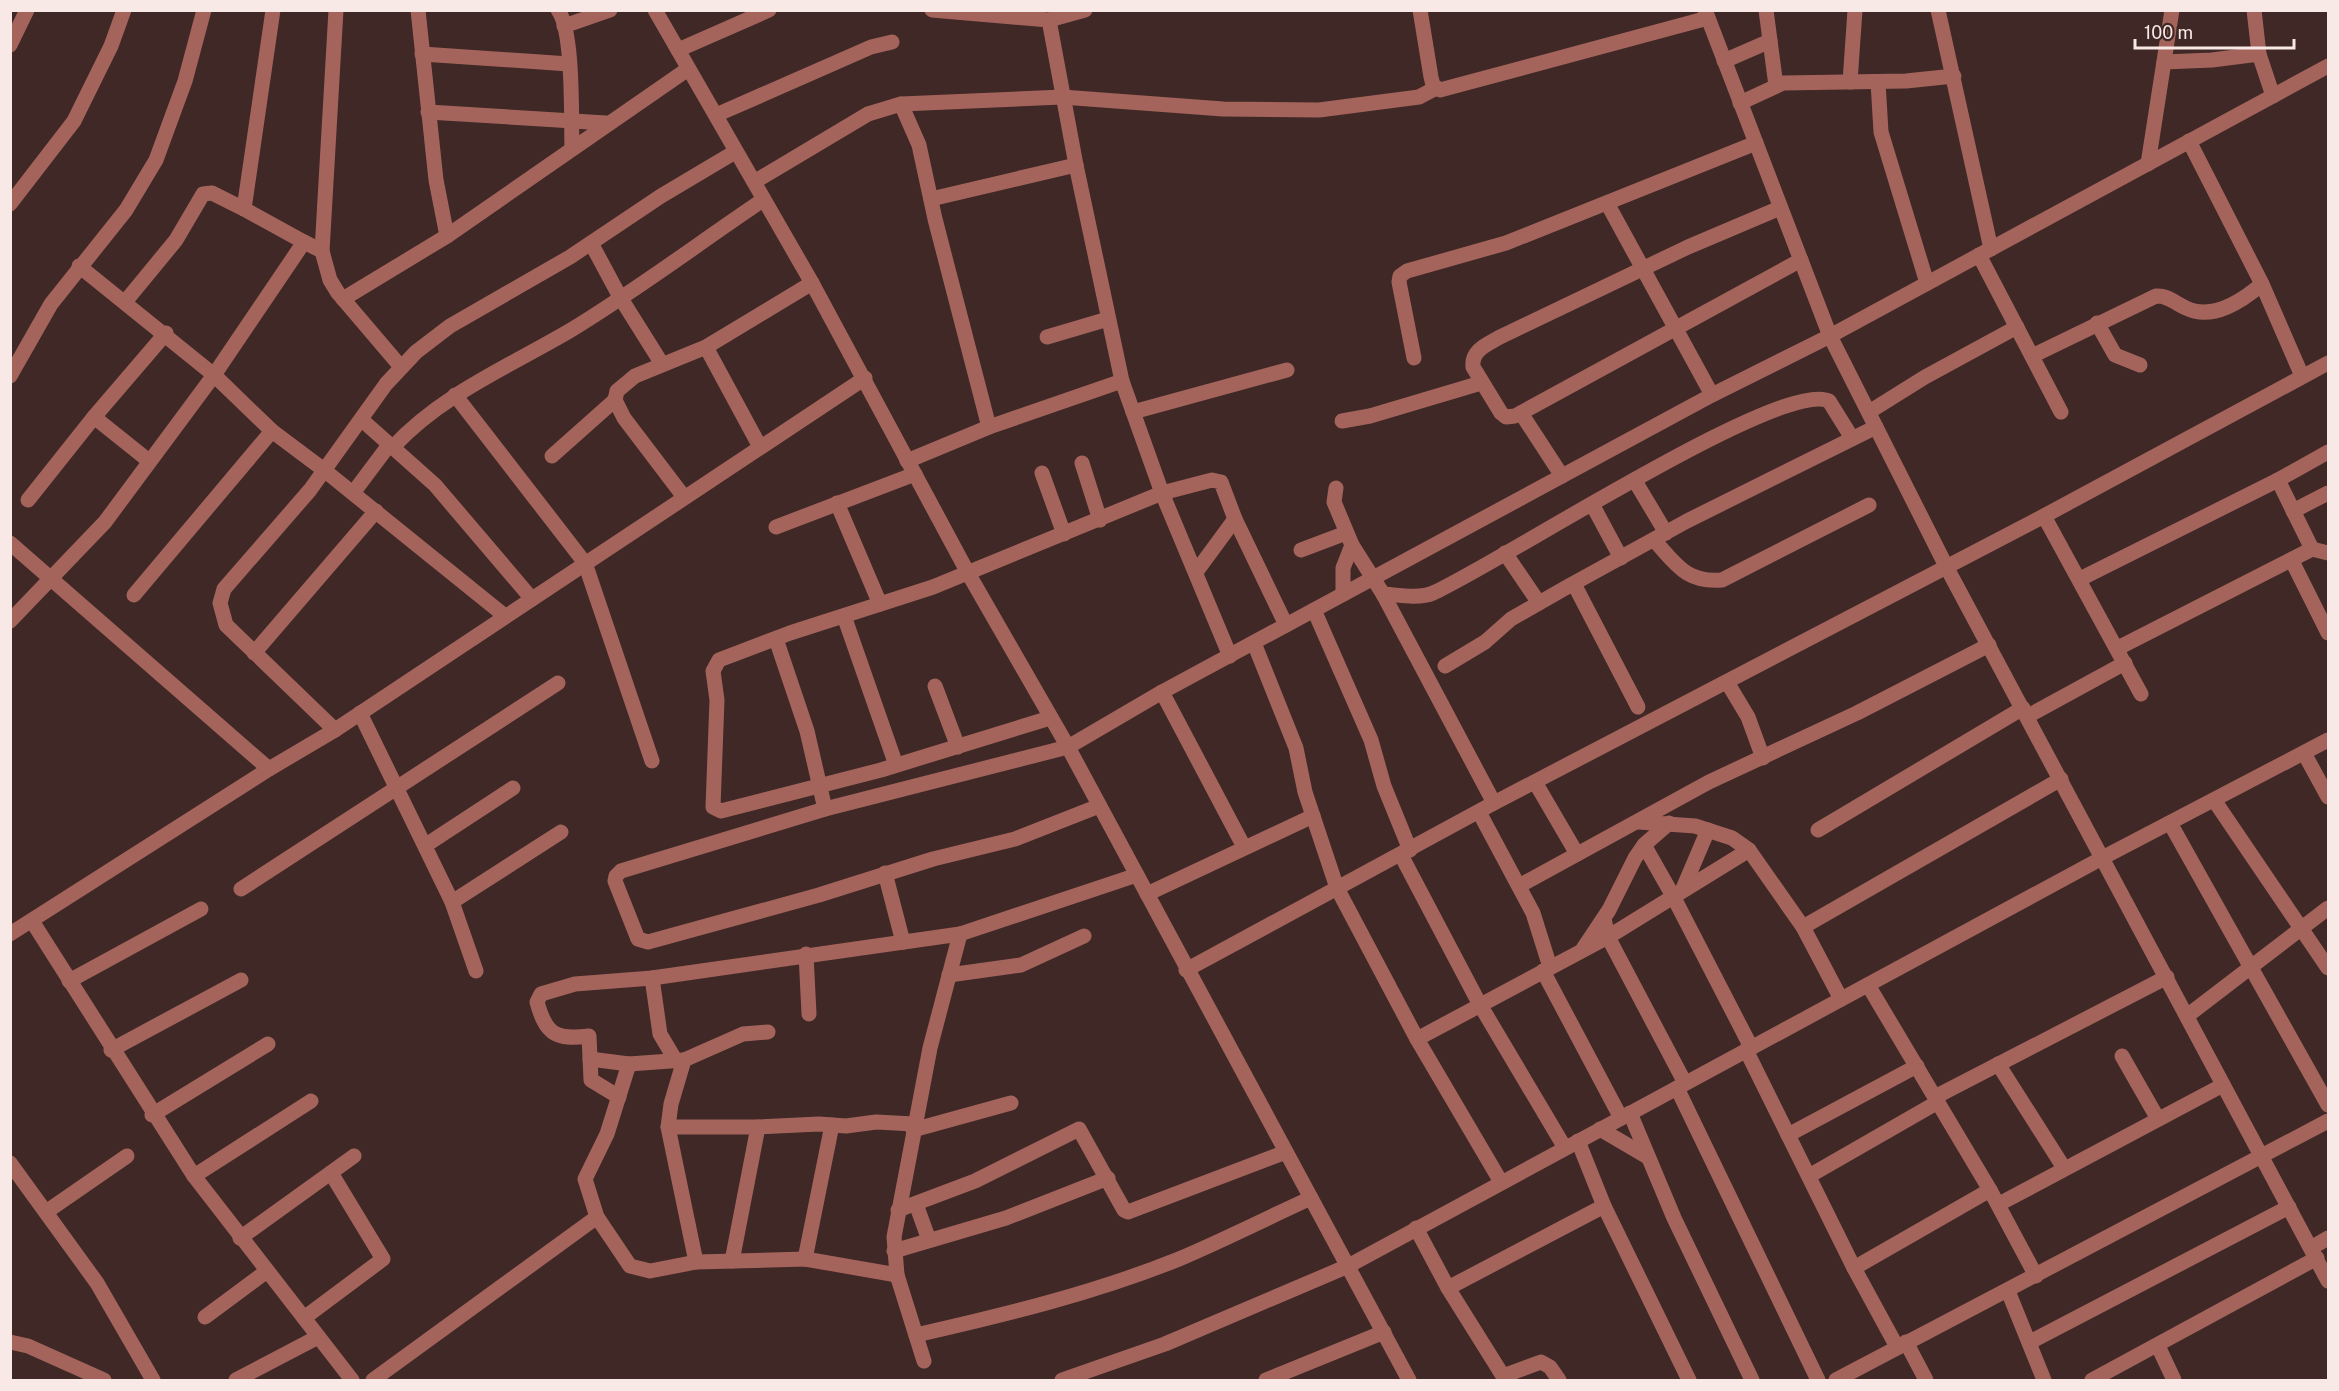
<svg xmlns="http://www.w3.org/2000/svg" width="2339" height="1391" font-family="'Public Sans',sans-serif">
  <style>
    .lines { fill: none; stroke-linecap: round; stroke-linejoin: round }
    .minor { stroke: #a4645c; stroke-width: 15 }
  </style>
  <rect width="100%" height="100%" fill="#3f2825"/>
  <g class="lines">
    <g class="minor">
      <path d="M273,10L244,209L304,242"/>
      <path d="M336,10L322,251L330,280L338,293L401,367"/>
      <path d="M418,10L436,180L447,236"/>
      <path d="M558,10C574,31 571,120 572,149"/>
      <path d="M655,10L812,283L968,573L1068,747L1409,1380"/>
      <path d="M932,10L1049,20L1085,10"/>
      <path d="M1420,10L1431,77L1433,85L1440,90L1708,18"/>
      <path d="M1705,10L1830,336L1947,568L2328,1281"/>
      <path d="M1766,10L1776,86"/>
      <path d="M1938,10L1991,249"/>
      <path d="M2254,10L2259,54L2273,96"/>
      <path d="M1049,20L1076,165L1122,381L1162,493L1230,656"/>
      <path d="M564,26L610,10"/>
      <path d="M10,45L27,10"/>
      <path d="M678,50L769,10"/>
      <path d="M422,54L569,64"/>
      <path d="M1724,61L1770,41"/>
      <path d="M2164,62L2212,60L2259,54"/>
      <path d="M1850,82L1855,10"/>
      <path d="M1878,82L1881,132L1927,283"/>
      <path d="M1740,103L1783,83L1906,81L1954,76"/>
      <path d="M901,104L919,145L935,219L989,427"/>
      <path d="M428,112L606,123"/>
      <path d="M716,115L871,47L892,42"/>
      <path d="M2189,141L2262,284L2302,376"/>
      <path d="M2148,164L2172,10"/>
      <path d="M754,182L868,114L901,104L1062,97L1223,109L1319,110L1419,97L1436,88"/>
      <path d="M931,199L1076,165"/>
      <path d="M1607,203L1712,395"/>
      <path d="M10,204L74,121L111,46L124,10"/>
      <path d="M1780,208L1688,247L1500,337C1488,344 1471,350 1473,367L1501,413L1506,417L1515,416L1801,260"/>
      <path d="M591,243L620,297L662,364"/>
      <path d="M1979,255L2061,412"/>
      <path d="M79,266L214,375L272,431L324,470L505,616"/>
      <path d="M343,299L447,236L688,69"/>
      <path d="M125,302L176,240L203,194L212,193L244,209"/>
      <path d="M2097,323L2115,355L2140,365"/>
      <path d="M1047,337L1108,319"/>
      <path d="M706,347L760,447"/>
      <path d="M2032,356L2156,296C2168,295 2176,304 2186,308C2213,321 2242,301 2262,284"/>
      <path d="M1414,358L1399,282L1400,276L1407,271L1506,243L1756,143"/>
      <path d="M10,376L51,304L126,210L156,160L185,81L204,10"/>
      <path d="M455,395L585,563L652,761"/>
      <path d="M1133,412L1287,370"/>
      <path d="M1869,412L1925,377L2017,327"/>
      <path d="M1521,413L1562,476"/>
      <path d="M94,417L149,461"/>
      <path d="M362,420L435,485L532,599"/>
      <path d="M1342,421L1370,416L1481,383"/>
      <path d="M393,447C442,394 510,366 571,330C637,290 699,243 763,200"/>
      <path d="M552,456L615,400"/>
      <path d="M907,461L989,427L1122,381"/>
      <path d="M1082,463L1100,520"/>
      <path d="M1042,473L1064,534"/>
      <path d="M2278,480L2312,549"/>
      <path d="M1635,481L1666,533"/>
      <path d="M1336,488L1334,502L1352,545L1383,594L1494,803"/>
      <path d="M353,493L389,445"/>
      <path d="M684,497L624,418L615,400L617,391L635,376L706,347L812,283"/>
      <path d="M28,500L94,417L166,333"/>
      <path d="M837,503L880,604"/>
      <path d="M1592,504L1621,558"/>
      <path d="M2293,511L2328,493"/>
      <path d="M2044,516L2141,694"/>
      <path d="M776,527L915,474"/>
      <path d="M1654,540C1676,564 1686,583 1722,580L1869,505"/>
      <path d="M10,543L269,769"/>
      <path d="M1301,550L1346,533"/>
      <path d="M1505,553L1539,603"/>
      <path d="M2292,561L2328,633"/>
      <path d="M1196,572L1235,519"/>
      <path d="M2080,579L2278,480L2328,452"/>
      <path d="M1574,584L1638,707"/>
      <path d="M1343,594V568L1352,545"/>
      <path d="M1383,594C1398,595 1419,599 1433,593C1495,566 1782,378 1829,401L1852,438"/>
      <path d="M134,595L272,431"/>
      <path d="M1314,610L1371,740L1384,786L1410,850"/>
      <path d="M844,616L896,765"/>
      <path d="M10,621L105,522L214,375L304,242L322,251"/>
      <path d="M776,639L807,731L825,809"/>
      <path d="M1254,643L1296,748L1305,792L1337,888L1417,1039L1501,1182"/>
      <path d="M2118,648L2312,549L2328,553"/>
      <path d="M254,653L376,511"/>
      <path d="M1445,666L1485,642L1511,619L1567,587L1687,521L1876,427"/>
      <path d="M1727,682L1748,717L1763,758"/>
      <path d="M935,686L958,747"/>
      <path d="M1162,692L1244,847"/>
      <path d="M360,713L452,902L476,971"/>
      <path d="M2028,716L2125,663"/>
      <path d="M1050,718L881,770L721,811L713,807L717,700L713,671L719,660L790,633L933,587L1162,493L1212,480L1221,482L1235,519L1286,625"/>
      <path d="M335,730L226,625L220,603L224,589L310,490L386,384L416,352L450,326L570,257L661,196L735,152"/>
      <path d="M2304,753L2328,797"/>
      <path d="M1535,782L1577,854"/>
      <path d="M2214,800L2328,968"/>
      <path d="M1099,806L1015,839L933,859L819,895L648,942L638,939L615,881L616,876L621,871L825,809L1068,747L1162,692L1712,395L1830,336L2328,66"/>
      <path d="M1479,812L1533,913L1550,967"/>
      <path d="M1639,822L1695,826L1732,838L1749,850L1803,927L1841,999"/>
      <path d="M2170,823L2328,1105"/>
      <path d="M1818,830L2023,708"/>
      <path d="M426,845L513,788"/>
      <path d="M1644,845L1673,896L1751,1047"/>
      <path d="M1401,855L1479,1003L1565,1148"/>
      <path d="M885,873L903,942"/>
      <path d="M1519,886L1709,782L1857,713L1989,645"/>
      <path d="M241,889L558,683"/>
      <path d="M1682,891L1708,830"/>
      <path d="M1147,894L1313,816"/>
      <path d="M452,902L561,832"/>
      <path d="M1604,919L1608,937L1685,1083"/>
      <path d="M32,921L194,1176L352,1380"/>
      <path d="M1803,927L2061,779"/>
      <path d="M10,934L269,769L335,730L865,378"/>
      <path d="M1583,949L1609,910L1635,858L1644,845L1669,823"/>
      <path d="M806,954L809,1014"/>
      <path d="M1186,970L1494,803L2044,516L2328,363"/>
      <path d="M1543,971L1621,1118"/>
      <path d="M949,975L1021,965L1084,936"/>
      <path d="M652,978L660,1034L676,1061"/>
      <path d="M69,981L201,909"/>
      <path d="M1868,985L1990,1190L2036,1276"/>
      <path d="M2187,1016L2328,908"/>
      <path d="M1417,1039L1608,937L1749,850"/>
      <path d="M111,1050L241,980"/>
      <path d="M1746,1050L1854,1268L1897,1347"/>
      <path d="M2122,1056L2158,1119"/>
      <path d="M590,1059L629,1064L684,1060"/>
      <path d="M629,1064L607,1134L585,1179L597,1217L630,1266L650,1271L696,1262L805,1259L897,1275"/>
      <path d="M1998,1064L2064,1168"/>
      <path d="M1677,1088L1818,1380"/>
      <path d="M619,1097L591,1080L589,1036C556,1040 546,1035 537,1002L541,994L575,984L652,978L960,934L1137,875"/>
      <path d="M1935,1097L2167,977"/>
      <path d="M1630,1113L1674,1218L1752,1380"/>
      <path d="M152,1115L268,1044"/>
      <path d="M668,1127H758L819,1124L846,1126L876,1122L914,1124"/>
      <path d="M1600,1129L1646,1156"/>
      <path d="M913,1130L1011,1103"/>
      <path d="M1788,1135L1917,1066"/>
      <path d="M1578,1141L1604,1206L1689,1380"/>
      <path d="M10,1163L97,1283L153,1380"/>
      <path d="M194,1176L311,1101"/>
      <path d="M1809,1176L1938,1102"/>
      <path d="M916,1204L929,1240"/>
      <path d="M1999,1204L2223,1085"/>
      <path d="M898,1210L975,1181L1079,1129L1124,1210L1128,1212L1286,1152"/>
      <path d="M46,1212L127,1156"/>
      <path d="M1416,1228L1448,1288L1503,1376L1541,1362L1550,1367L1559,1380"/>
      <path d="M240,1238L354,1156"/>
      <path d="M2311,1248L2328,1238"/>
      <path d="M894,1251L1006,1218L1108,1178"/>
      <path d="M805,1259L832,1125"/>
      <path d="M732,1261L758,1127"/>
      <path d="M696,1262L668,1127L671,1104L684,1060L743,1034L768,1032"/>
      <path d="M1854,1268L1990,1190"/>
      <path d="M1448,1288L1604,1206"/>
      <path d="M2008,1291L2044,1380"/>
      <path d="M205,1317L267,1271"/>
      <path d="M304,1318L383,1259L331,1173"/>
      <path d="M916,1335C1004,1315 1095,1293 1179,1259C1224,1240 1267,1218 1311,1198"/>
      <path d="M10,1342L28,1346L104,1380"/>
      <path d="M1906,1342L1926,1380"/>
      <path d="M2030,1342L2289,1207"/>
      <path d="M2158,1346L2174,1380"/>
      <path d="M924,1361L897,1275L894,1237L930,1048L960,934"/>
      <path d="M236,1380L318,1337"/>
      <path d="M373,1380L597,1217"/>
      <path d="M1062,1380L1165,1344L1348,1266L2104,857L2328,740"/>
      <path d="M1266,1380L1384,1332"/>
      <path d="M1836,1380L2328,1121"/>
      <path d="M2092,1380L2317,1258"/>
    </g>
  </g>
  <rect width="2339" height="1391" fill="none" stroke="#f8e8e6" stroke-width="24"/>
  <path d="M2135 39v9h159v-9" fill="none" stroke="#f8e8e6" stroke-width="3"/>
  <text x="2144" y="39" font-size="18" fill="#f8e8e6" stroke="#3f2825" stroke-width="4.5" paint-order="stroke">100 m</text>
</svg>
